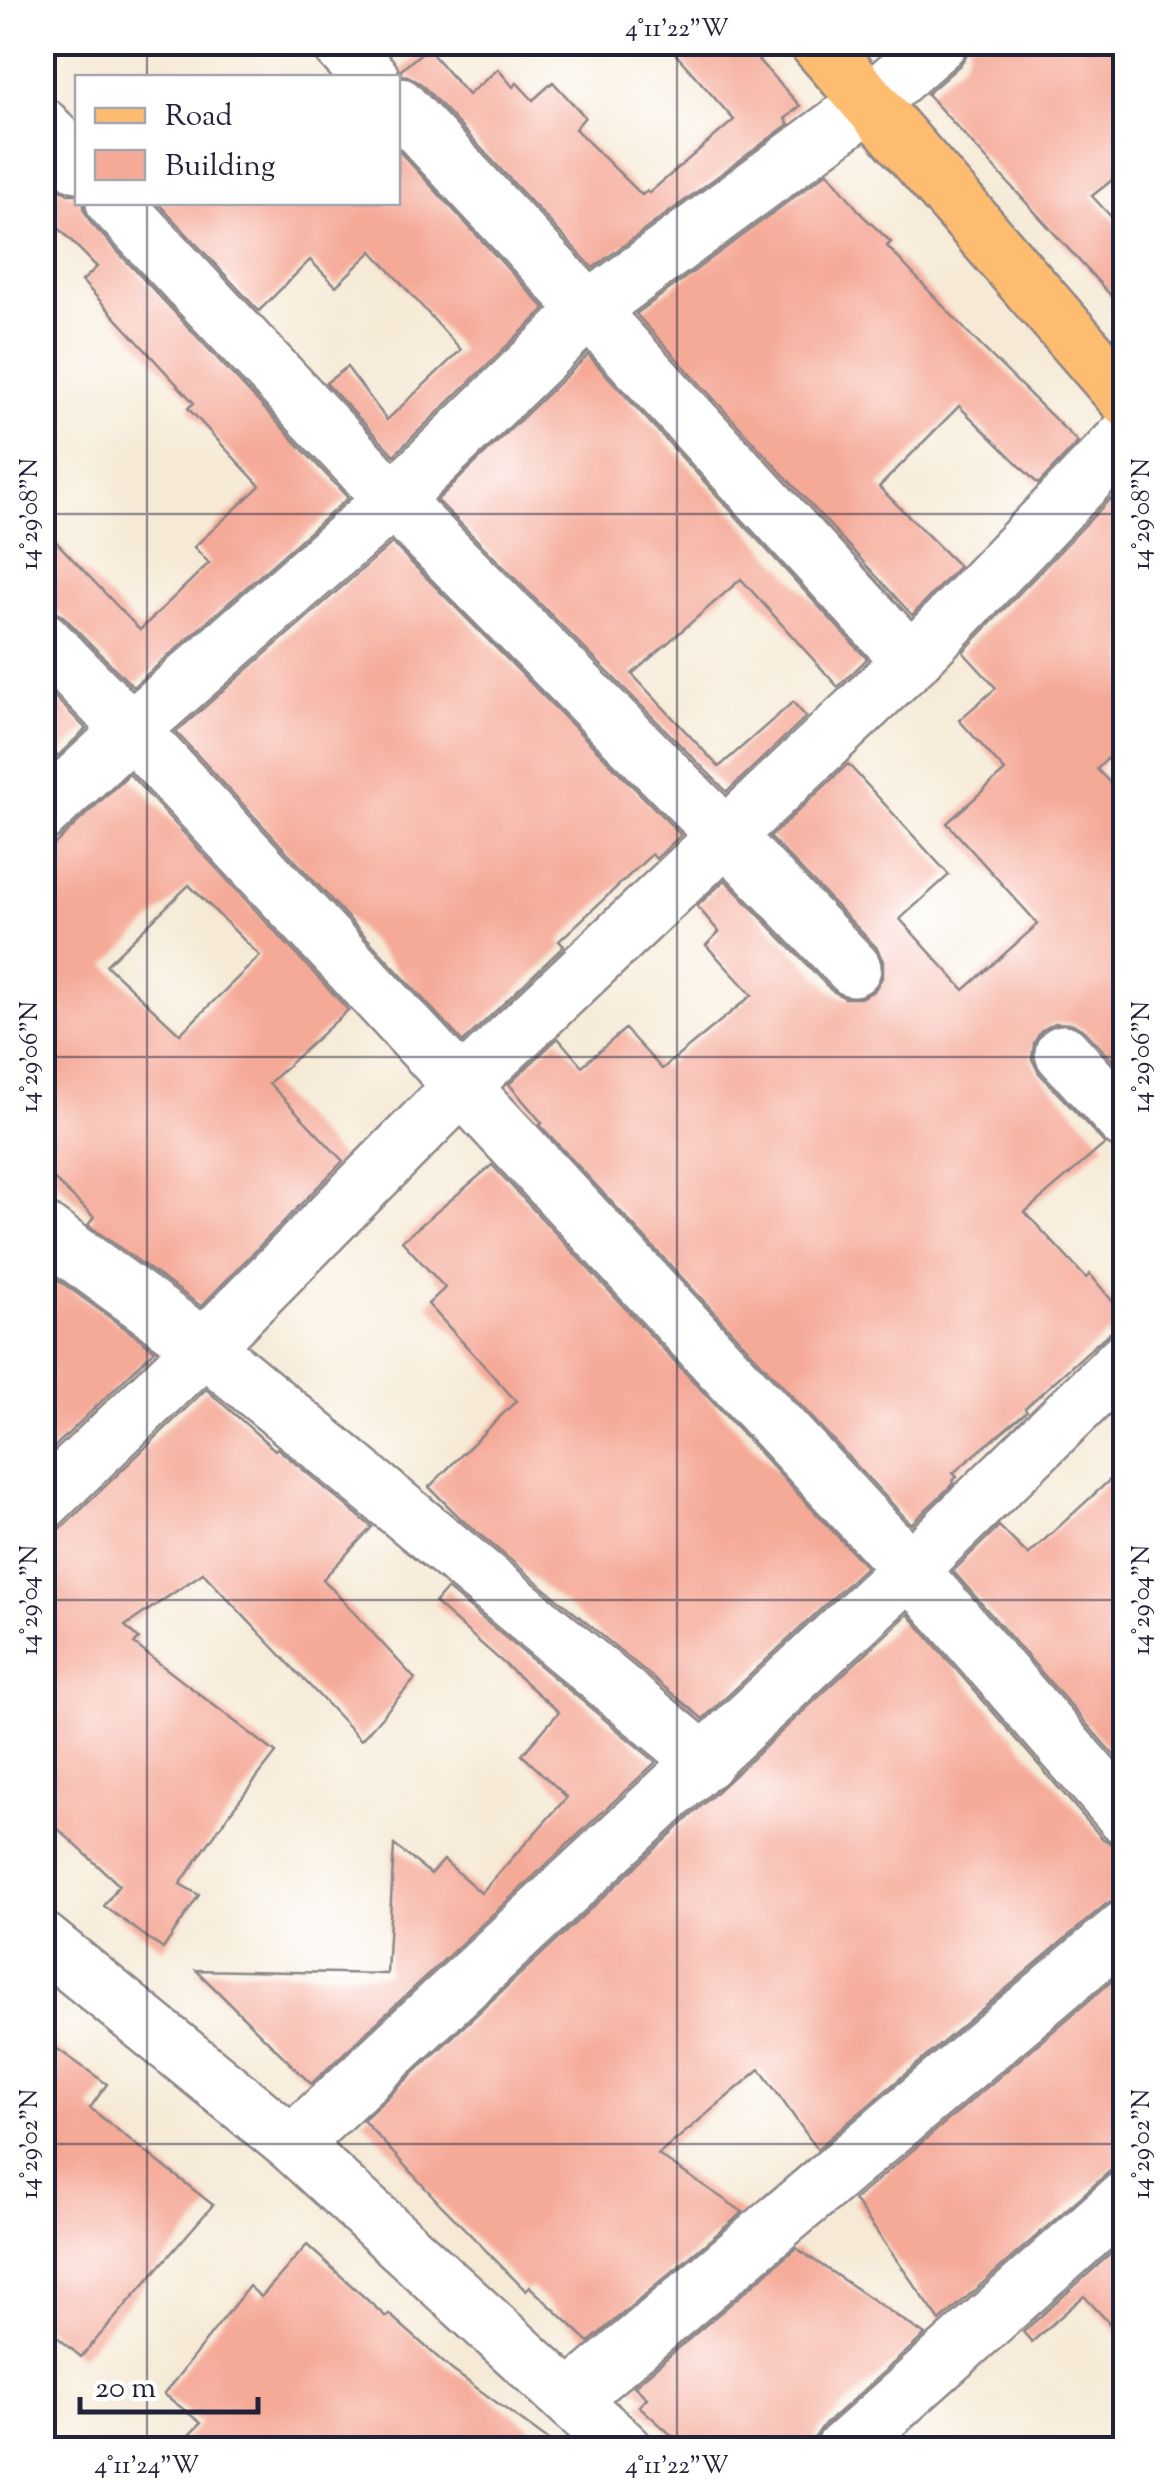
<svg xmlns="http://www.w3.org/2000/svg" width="1168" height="2492" font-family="'Sorts Mill Goudy',serif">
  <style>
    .building { fill: #f5a997; fill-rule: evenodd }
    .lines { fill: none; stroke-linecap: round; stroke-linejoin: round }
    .minor-casing { stroke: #8c8688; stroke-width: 60 }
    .major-casing { stroke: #8c8688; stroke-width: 60 }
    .minor { stroke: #fff; stroke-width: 55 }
    .major { stroke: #fdbc6f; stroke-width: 55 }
    .ticks { fill: none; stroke: #22223b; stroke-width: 2.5; stroke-opacity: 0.45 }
    .neatline { fill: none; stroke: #22223b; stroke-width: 4 }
    .ticks-label { font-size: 25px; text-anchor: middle; fill: #22223b }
  </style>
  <rect width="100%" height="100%" fill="#fff"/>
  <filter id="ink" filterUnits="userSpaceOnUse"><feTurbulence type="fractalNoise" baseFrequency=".01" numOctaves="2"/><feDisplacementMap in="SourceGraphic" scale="20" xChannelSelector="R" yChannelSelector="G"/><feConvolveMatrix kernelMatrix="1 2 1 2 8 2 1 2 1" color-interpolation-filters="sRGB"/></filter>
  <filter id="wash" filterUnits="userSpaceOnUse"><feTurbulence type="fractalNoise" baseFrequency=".0048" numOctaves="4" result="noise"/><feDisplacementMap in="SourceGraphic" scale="40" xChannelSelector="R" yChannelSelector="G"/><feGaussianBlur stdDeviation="2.25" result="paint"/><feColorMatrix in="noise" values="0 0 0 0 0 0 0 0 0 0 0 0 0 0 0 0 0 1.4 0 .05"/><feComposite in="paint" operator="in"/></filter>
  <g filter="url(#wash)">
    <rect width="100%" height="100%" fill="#f6ead6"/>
    <g id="blocks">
      <g class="building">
        <path d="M665,42L743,43L800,106L785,119L789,124L593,268L421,84L408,76L401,75V70L427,48L468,95L498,69L513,87L517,83L533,100L553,82L585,117L575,129L642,195L647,191L649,193L734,120Z"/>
        <path d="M969,42H1126V169L1092,196L1126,233V312L927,94L960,65L968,53Z"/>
        <path d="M398,150L545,309L394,455L326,383L347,367L387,420L461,350L372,251L336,286L310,260L259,311L157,202H398Z"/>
        <path d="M42,172L56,186L68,194H78V202H84V210L91,223L348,498L133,687L64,617L51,609H42V527L140,630L209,563L194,547L260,486L188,408L194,403L82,281L97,267L42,211Z"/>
        <path d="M828,172L863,216L891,242L887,246L976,341L1078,442L1038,484L959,406L879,487L959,566L912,615L636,314Z"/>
        <path d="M588,355L867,659L838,687L741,579L632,674L719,767L793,702L806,717L727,792L437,500Z"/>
        <path d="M1110,499L1126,517V740L1097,769L1126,800V1075L1086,1032L1073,1024L1055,1023L1041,1031L1034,1043L1032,1059L1039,1073L1105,1144L1025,1212L1086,1278L1090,1274L1126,1318V1322L1104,1337L1025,1408L1027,1411L953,1473L957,1477L952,1481L954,1483L911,1524L540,1125L542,1123L509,1084L558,1038L582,1066L625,1029L662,1069L752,995L706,945L719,932L697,906L725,880L831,990L845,998H860L874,991L883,976V961L876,947L770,837L848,764L949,875L900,919L964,990L1038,924L947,823L1005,771L959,720L996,688L963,652Z"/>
        <path d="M392,543L681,835L656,859L652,854L559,941L564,946L463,1042L176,732Z"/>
        <path d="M42,684L86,729L58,756L42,737Z"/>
        <path d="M129,774L348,1010L269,1083L343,1161L201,1306L88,1225L94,1217L42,1168V856ZM189,885L260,956L180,1034L106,965Z"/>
        <path d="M492,1165L866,1567L703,1719L461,1519L429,1487L516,1401L428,1304L445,1288L402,1241Z"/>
        <path d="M50,1274L155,1350L42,1459V1284Z"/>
        <path d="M206,1389L275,1450L277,1448L372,1527L323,1579L415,1679L361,1740L203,1573L125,1626L139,1639L134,1644L276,1753L229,1814L180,1884L199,1895L163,1949L104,1906L119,1885L42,1814V1533H50L64,1526Z"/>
        <path d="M1126,1465V1769L953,1571L999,1526L1028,1555Z"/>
        <path d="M447,1589L656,1762L311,2084L196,1970L387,1974L394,1845L431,1874L444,1860L481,1893L567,1797L522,1755L559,1712L435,1603Z"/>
        <path d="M908,1614L1102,1838L1115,1846L1126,1847V1898H1120L1106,1904L817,2149L760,2069L658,2155L743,2212L589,2342L530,2287L526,2291L442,2206L363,2120Z"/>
        <path d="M1126,1969V2157L940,2321L854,2200Z"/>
        <path d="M42,2038L107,2084L90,2108L213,2205L81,2357L42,2324Z"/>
        <path d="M1126,2240V2341L1084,2296L1032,2342L1023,2332Z"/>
        <path d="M307,2245L386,2317L389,2314L452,2370L562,2450H174L201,2423L164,2394L249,2286L261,2297Z"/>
        <path d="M796,2248L925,2335L822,2427L814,2439L813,2450H688L639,2406L647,2398L634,2386Z"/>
      </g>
    </g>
  </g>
  <g filter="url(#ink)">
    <use href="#blocks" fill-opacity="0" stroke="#8c8688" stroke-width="2.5"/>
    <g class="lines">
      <g class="minor-casing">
        <g id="minor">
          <path d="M338,42L371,78"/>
          <path d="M398,105L589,310L911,661"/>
          <path d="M42,126L78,164"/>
          <path d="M114,202L393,500L727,837L853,968"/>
          <path d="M42,639L131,730L910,1569L1126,1817"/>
          <path d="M42,813L131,730L393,500L589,310L869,103L939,42"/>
          <path d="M1063,1053L1126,1122"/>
          <path d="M42,1230L204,1347L705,1762"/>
          <path d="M42,1503L204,1347L462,1086L911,661L1126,437"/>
          <path d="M42,1940L292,2144L625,2450"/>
          <path d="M292,2144L910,1569L1126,1359"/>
          <path d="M570,2399L1126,1928"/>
          <path d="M843,2450L1126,2198"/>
        </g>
      </g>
      <g class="major-casing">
        <path id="major" d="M817,42L1126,398"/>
      </g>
      <use href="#minor" class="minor"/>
      <use href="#major" class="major"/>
    </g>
  </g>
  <path class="ticks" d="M147,42V78M677,42V2450M147,202V2450M42,514H1126M42,1057H1126M42,1600H1126M42,2144H1126"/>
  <rect width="1168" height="2492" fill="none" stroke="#fff" stroke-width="110"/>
  <rect x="75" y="75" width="325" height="130" fill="#ffffff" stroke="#a7a7b1" stroke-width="2.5"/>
  <rect x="95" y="108" width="50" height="15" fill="#fdbc6f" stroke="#a7a7b1" stroke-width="2.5"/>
  <text x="165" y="125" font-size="30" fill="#22223b">Road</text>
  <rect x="95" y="150" width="50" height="30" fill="#f5a997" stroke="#a7a7b1" stroke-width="2.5"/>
  <text x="165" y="175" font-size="30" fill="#22223b">Building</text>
  <path d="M80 2397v15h178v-15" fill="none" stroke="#22223b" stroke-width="5"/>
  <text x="95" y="2397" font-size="30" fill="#22223b" stroke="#ffffff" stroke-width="8" paint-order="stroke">20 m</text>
  <rect x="55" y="55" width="1058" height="2382" class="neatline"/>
  <g class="ticks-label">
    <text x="677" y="36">4°11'22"W</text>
    <text transform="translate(28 514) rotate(-90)" y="9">14°29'08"N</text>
    <text transform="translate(1140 514) rotate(-90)" y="9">14°29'08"N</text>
    <text transform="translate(28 1057) rotate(-90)" y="9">14°29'06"N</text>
    <text transform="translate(1140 1057) rotate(-90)" y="9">14°29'06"N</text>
    <text transform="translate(28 1600) rotate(-90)" y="9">14°29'04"N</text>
    <text transform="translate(1140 1600) rotate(-90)" y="9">14°29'04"N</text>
    <text transform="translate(28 2144) rotate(-90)" y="9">14°29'02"N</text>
    <text transform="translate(1140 2144) rotate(-90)" y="9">14°29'02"N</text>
    <text x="147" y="2473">4°11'24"W</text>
    <text x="677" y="2473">4°11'22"W</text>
  </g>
</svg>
